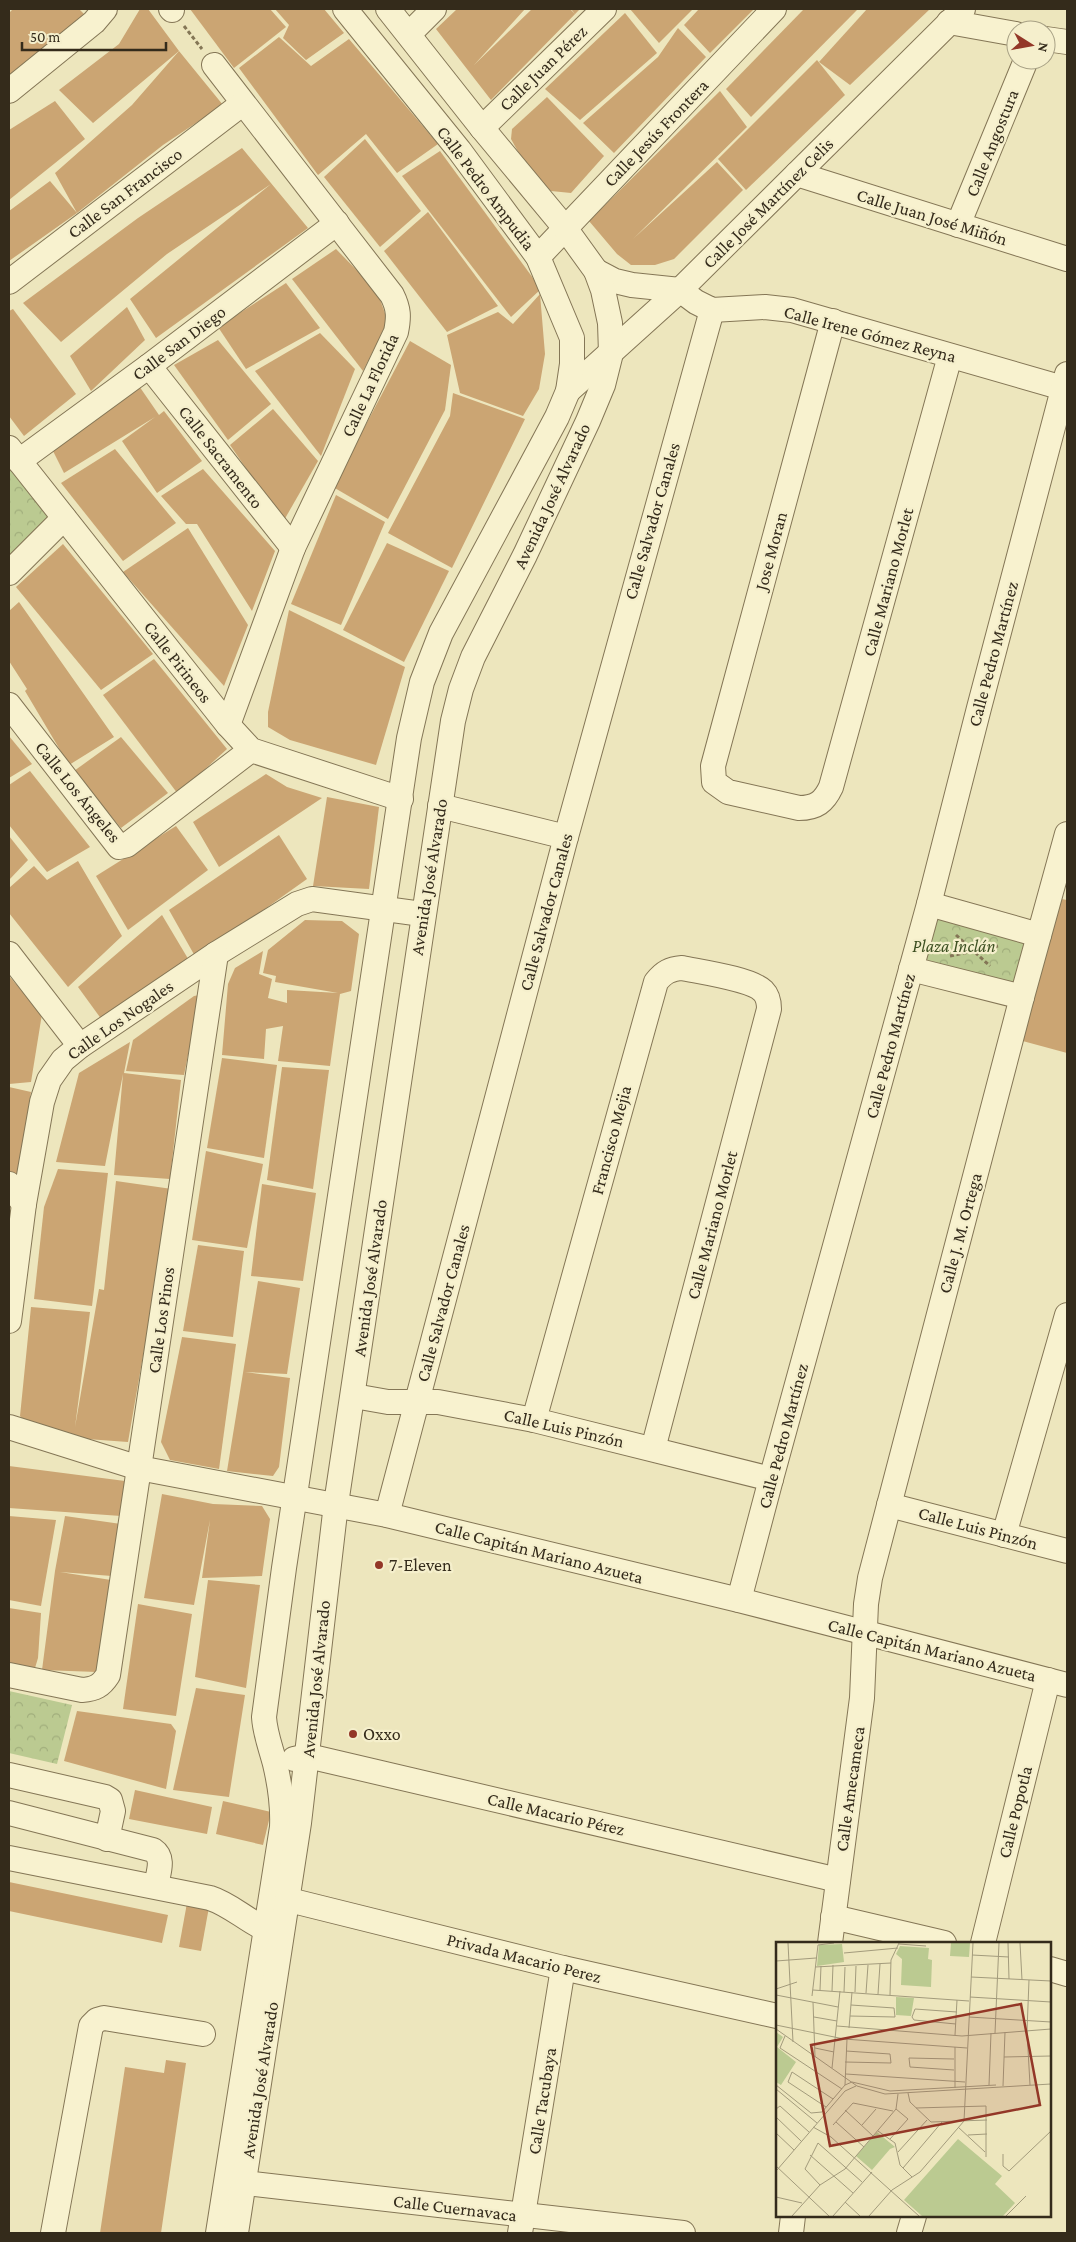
<svg xmlns="http://www.w3.org/2000/svg" width="1076" height="2242" font-family="'Crimson Pro',serif">
  <style>
    .park { fill: url(#park-crowns) }
    .building { fill: #cba573 }
    .lines { fill: none; stroke-linecap: round; stroke-linejoin: round }
    .minor-casing { stroke: #847656; stroke-width: 26 }
    .path { stroke: #847656; stroke-width: 3; stroke-dasharray: 4 2.5; stroke-linecap: butt }
    .minor { stroke: #f8f2cf; stroke-width: 24 }
    .poi-dot { fill: #933727; stroke: #f5efcc; stroke-width: 2 }
    .labels { text-anchor: middle; stroke-width: 4.5; stroke-linejoin: round; paint-order: stroke }
    .street-label { font-size: 18px; fill: #342b1b; stroke: #f5efcc }
    .park-label { font-size: 18px; font-style: italic; fill: #3d5022; stroke: #f5efcc }
    .poi-label { font-size: 18px; fill: #342b1b; stroke: #f5efcc; text-anchor: start }
    .inset-road { fill: none; stroke: #a39b7c; stroke-width: 1 }
    .view { fill: #933727; fill-opacity: 0.15; stroke: #933727; stroke-width: 2.5 }
    .inset-edge { fill: none; stroke: #342b1b; stroke-width: 2.5 }
  </style>
  <defs>
    <pattern id="park-crowns" width="20" height="18" patternUnits="userSpaceOnUse" patternTransform="scale(1.25)"><rect width="20" height="18" fill="#bbca91"/><path d="M2 6a3 3 0 1 1 6 0M12 15a3 3 0 1 1 6 0" fill="none" stroke="#a1ae7c"/></pattern>
  </defs>
  <rect width="100%" height="100%" fill="#ede6bd"/>
  <g class="park">
    <path d="M9,448L51,511L48,523L9,560Z"/>
    <path d="M929,904L1039,935L1022,997L911,969Z"/>
    <path d="M9,1691L72,1705L57,1764L9,1753Z"/>
  </g>
  <g class="building">
    <path d="M13,9H79L89,19L9,77V13Z"/>
    <path d="M140,9H148L179,51L93,123L59,90L119,44Z"/>
    <path d="M190,9H270L286,27L234,68Z"/>
    <path d="M275,9H324L344,33L306,60L283,38L289,25Z"/>
    <path d="M457,9H525L474,65L532,9H570L575,14L571,9H580L491,100L436,29Z"/>
    <path d="M630,9H693L659,43Z"/>
    <path d="M699,9H754L710,53L684,25Z"/>
    <path d="M804,9H858L751,117L726,89Z"/>
    <path d="M867,9H930L850,85L819,62Z"/>
    <path d="M625,13L657,53L580,120L545,89Z"/>
    <path d="M678,28L706,57L614,153L583,123L658,57Z"/>
    <path d="M279,37L311,66L349,39L438,144L397,173L366,134L318,175L239,68Z"/>
    <path d="M179,51L223,105L163,145L77,213L9,261V211L50,181L77,213L55,173L132,105Z"/>
    <path d="M817,60L845,95L746,190L718,159Z"/>
    <path d="M720,91L747,127L633,239L717,162L743,190L674,259L655,265H631L617,254L589,221Z"/>
    <path d="M547,97L604,156L571,193L551,191L526,166L511,139L512,129Z"/>
    <path d="M55,101L85,139L9,200V130Z"/>
    <path d="M365,139L421,211L380,247L324,177Z"/>
    <path d="M242,148L308,228L156,338L130,299L271,184L167,254L61,342L23,303L138,218Z"/>
    <path d="M440,151L541,289L511,317L402,176Z"/>
    <path d="M428,212L498,306L447,332L384,251Z"/>
    <path d="M336,249L377,291L388,322L363,371L292,279Z"/>
    <path d="M286,283L320,328L246,369L218,327Z"/>
    <path d="M540,294L545,354L539,389L523,416L460,393L447,335L498,312L513,324Z"/>
    <path d="M127,307L145,340L91,391L70,356Z"/>
    <path d="M13,309L76,394L24,436L9,416V311Z"/>
    <path d="M320,333L355,369L321,456L255,371Z"/>
    <path d="M218,340L271,404L228,440L174,365Z"/>
    <path d="M410,341L451,365L445,410L388,519L333,487Z"/>
    <path d="M137,383L159,415L164,411L202,461L157,493L122,441L155,417L64,473L50,445Z"/>
    <path d="M453,393L525,419L452,568L388,533L450,416Z"/>
    <path d="M273,409L318,461L283,522L230,445Z"/>
    <path d="M115,449L176,523L123,561L61,483Z"/>
    <path d="M203,469L275,551L252,611L197,524H186L161,496Z"/>
    <path d="M336,495L385,522L341,625L291,604Z"/>
    <path d="M188,528L248,625L224,686L123,572Z"/>
    <path d="M387,543L449,571L404,662L343,630Z"/>
    <path d="M63,544L153,654L101,690L16,587Z"/>
    <path d="M19,602L114,737L69,765L25,691L27,689L9,661V611Z"/>
    <path d="M289,610L405,667L376,765L290,740L268,727V712Z"/>
    <path d="M154,659L227,749L178,794L103,695Z"/>
    <path d="M9,736L32,764L9,778Z"/>
    <path d="M121,737L168,793L121,828L74,771Z"/>
    <path d="M30,771L90,847L47,872L9,825V785Z"/>
    <path d="M266,774L287,787L322,798L219,867L193,822Z"/>
    <path d="M327,797L379,807L369,889L313,886Z"/>
    <path d="M176,826L208,870L128,930L96,876Z"/>
    <path d="M279,835L307,879L196,958L169,910Z"/>
    <path d="M9,836L28,860L9,880Z"/>
    <path d="M78,861L122,936L68,987L9,913V888L34,866L47,880Z"/>
    <path d="M1056,898L1067,900V1053L1019,1040Z"/>
    <path d="M162,915L190,962L102,1020L78,987Z"/>
    <path d="M305,920L342,921L359,934L351,991L340,994L330,1066L278,1061L283,1026L266,1029L264,1059L222,1055L228,984L235,968L263,951L259,974L272,979L268,998L287,1003V990L338,993L275,982L276,976L263,973L268,950Z"/>
    <path d="M9,976L42,1014L31,1082L9,1084Z"/>
    <path d="M200,995L184,1075L126,1071L133,1040L194,996Z"/>
    <path d="M130,1042L124,1073L181,1080L170,1179L114,1175L123,1074L105,1166L56,1162L79,1073Z"/>
    <path d="M222,1058L277,1065L264,1158L207,1148Z"/>
    <path d="M282,1067L329,1070L313,1189L267,1180Z"/>
    <path d="M9,1087L31,1092L17,1179L9,1176Z"/>
    <path d="M206,1151L263,1164L247,1248L192,1240Z"/>
    <path d="M58,1169L108,1173L92,1306L34,1299L44,1207Z"/>
    <path d="M116,1181L172,1189L128,1442L73,1438L32,1431L20,1416L31,1307L90,1312L75,1427L99,1289L104,1290Z"/>
    <path d="M262,1184L316,1193L303,1281L251,1276Z"/>
    <path d="M198,1245L244,1251L233,1337L183,1331Z"/>
    <path d="M258,1281L300,1288L287,1374L245,1372L290,1378L279,1467L273,1476L227,1471Z"/>
    <path d="M182,1337L236,1344L219,1469L170,1460L161,1442Z"/>
    <path d="M9,1466L125,1481L121,1516L9,1508Z"/>
    <path d="M162,1494L213,1504L262,1506L270,1519L262,1576L202,1578L210,1520L194,1605L144,1598Z"/>
    <path d="M9,1516L56,1520L41,1606L9,1600Z"/>
    <path d="M65,1516L121,1524L112,1576L60,1572L111,1580L97,1672L42,1670L55,1571Z"/>
    <path d="M208,1580L260,1585L246,1688L195,1677Z"/>
    <path d="M138,1604L192,1614L176,1716L123,1709Z"/>
    <path d="M9,1608L41,1613L38,1658L35,1668L9,1663Z"/>
    <path d="M196,1688L245,1695L229,1797L173,1790Z"/>
    <path d="M77,1711L171,1724L176,1731L166,1789L64,1761Z"/>
    <path d="M135,1790L212,1807L207,1834L129,1819Z"/>
    <path d="M223,1801L271,1812L263,1845L216,1834Z"/>
    <path d="M9,1882L168,1915L162,1943L9,1911Z"/>
    <path d="M187,1903L209,1907L201,1951L179,1947Z"/>
    <path d="M166,2060L186,2063L161,2233H100L125,2067L164,2073Z"/>
  </g>
  <g class="lines">
    <g class="minor-casing">
      <g id="minor">
        <path d="M171,9L172,10"/>
        <path d="M949,22L1016,34"/>
        <path d="M409,34L434,9"/>
        <path d="M1046,39L1067,42"/>
        <path d="M214,65L392,295C399,309 399,317 396,332L293,548L228,725"/>
        <path d="M9,91L94,22L105,9"/>
        <path d="M482,128L604,9"/>
        <path d="M797,174L1067,259"/>
        <path d="M958,225L1026,60"/>
        <path d="M538,257L774,9"/>
        <path d="M596,271L615,281L632,285L680,290L696,302L712,310L765,307L792,310L1063,388"/>
        <path d="M9,282L242,104"/>
        <path d="M833,321L713,766L714,782L728,792L799,808C816,808 824,802 831,787L950,356"/>
        <path d="M149,366L293,548"/>
        <path d="M568,391L680,290L963,9"/>
        <path d="M9,448L228,725L251,750L401,799"/>
        <path d="M19,461L149,366L337,223"/>
        <path d="M9,573L64,518"/>
        <path d="M9,705L119,847L127,845L251,750"/>
        <path d="M440,806L566,837"/>
        <path d="M929,904L1039,935"/>
        <path d="M9,954L80,1046"/>
        <path d="M911,969L1022,997"/>
        <path d="M9,1184L24,1204"/>
        <path d="M9,1321L24,1204L42,1102L49,1080L63,1060L80,1046L216,954L297,904L312,899L422,914"/>
        <path d="M354,1396L388,1402H438L534,1420L771,1479"/>
        <path d="M534,1420L656,982C664,972 670,969 682,968C701,972 751,979 763,991C768,996 769,1002 769,1009L653,1449"/>
        <path d="M9,1427L139,1468L387,1515L739,1600L1067,1685"/>
        <path d="M889,1505L1067,1551"/>
        <path d="M387,1515L566,837L712,310"/>
        <path d="M1004,1535L1067,1315"/>
        <path d="M739,1600L771,1479L929,904L979,708L1067,374"/>
        <path d="M9,1675L82,1690C95,1689 101,1686 108,1675L216,954"/>
        <path d="M294,1759L308,1756L838,1880"/>
        <path d="M9,1775L105,1797L110,1800L113,1811L107,1839"/>
        <path d="M9,1813L153,1850C165,1858 158,1873 156,1886"/>
        <path d="M9,1858L210,1898C235,1906 253,1928 279,1933"/>
        <path d="M273,1896L563,1968L777,2016"/>
        <path d="M833,1917L944,1943"/>
        <path d="M830,1943L862,1698L866,1604L870,1578L1022,997L1067,834"/>
        <path d="M983,1943L1048,1680"/>
        <path d="M1050,1969L1067,1974"/>
        <path d="M228,2181L683,2233"/>
        <path d="M53,2233L91,2026L97,2020L104,2018L203,2034"/>
        <path d="M218,2233L282,1827C283,1805 280,1785 275,1764C271,1748 265,1734 264,1717L284,1568L409,738L422,682L441,633L557,417L568,391L572,364V338L538,257L459,150L345,9"/>
        <path d="M236,2233L299,1823L336,1504L453,721L461,689L473,657L525,555L588,421L603,385L611,353L610,323L603,290L596,271L565,228L482,128L388,9"/>
        <path d="M520,2233L563,1968"/>
        <path d="M791,2233L793,2216"/>
        <path d="M909,2233L914,2216"/>
      </g>
    </g>
    <g class="path">
      <path d="M184,26L202,49"/>
      <path d="M956,935L990,966"/>
      <path d="M950,956L998,946"/>
    </g>
    <use href="#minor" class="minor"/>
  </g>
  <g class="poi-dot">
    <circle cx="379" cy="1565" r="5"/>
    <circle cx="353" cy="1734" r="5"/>
  </g>
  <g class="labels">
    <g class="street-label">
      <text transform="translate(543 68) rotate(-44)" y="6">Calle Juan Pérez</text>
      <text transform="translate(656 133) rotate(-46)" y="6">Calle Jesús Frontera</text>
      <text transform="translate(992 143) rotate(-68)" y="6">Calle Angostura</text>
      <text transform="translate(486 188) rotate(53)" y="6">Calle Pedro Ampudia</text>
      <text transform="translate(125 193) rotate(-37)" y="6">Calle San Francisco</text>
      <text transform="translate(768 203) rotate(-45)" y="6">Calle José Martínez Celis</text>
      <text transform="translate(932 217) rotate(17)" y="6">Calle Juan José Miñón</text>
      <text transform="translate(870 334) rotate(15)" y="6">Calle Irene Gómez Reyna</text>
      <text transform="translate(179 343) rotate(-37)" y="6">Calle San Diego</text>
      <text transform="translate(370 385) rotate(-65)" y="6">Calle La Florida</text>
      <text transform="translate(221 457) rotate(52)" y="6">Calle Sacramento</text>
      <text transform="translate(552 496) rotate(-65)" y="6">Avenida José Alvarado</text>
      <text transform="translate(652 521) rotate(-74)" y="6">Calle Salvador Canales</text>
      <text transform="translate(771 551) rotate(-75)" y="6">Jose Moran</text>
      <text transform="translate(888 582) rotate(-75)" y="6">Calle Mariano Morlet</text>
      <text transform="translate(993 654) rotate(-75)" y="6">Calle Pedro Martínez</text>
      <text transform="translate(178 662) rotate(52)" y="6">Calle Pirineos</text>
      <text transform="translate(78 792) rotate(51)" y="6">Calle Los Ángeles</text>
      <text transform="translate(429 877) rotate(-81)" y="6">Avenida José Alvarado</text>
      <text transform="translate(546 912) rotate(-75)" y="6">Calle Salvador Canales</text>
      <text transform="translate(120 1020) rotate(-35)" y="6">Calle Los Nogales</text>
      <text transform="translate(890 1046) rotate(-75)" y="6">Calle Pedro Martínez</text>
      <text transform="translate(611 1140) rotate(-75)" y="6">Francisco Mejia</text>
      <text transform="translate(712 1225) rotate(-75)" y="6">Calle Mariano Morlet</text>
      <text transform="translate(960 1233) rotate(-75)" y="6">Calle J. M. Ortega</text>
      <text transform="translate(370 1278) rotate(-82)" y="6">Avenida José Alvarado</text>
      <text transform="translate(443 1303) rotate(-75)" y="6">Calle Salvador Canales</text>
      <text transform="translate(161 1320) rotate(-82)" y="6">Calle Los Pinos</text>
      <text transform="translate(564 1428) rotate(13)" y="6">Calle Luis Pinzón</text>
      <text transform="translate(783 1436) rotate(-75)" y="6">Calle Pedro Martínez</text>
      <text transform="translate(978 1528) rotate(15)" y="6">Calle Luis Pinzón</text>
      <text transform="translate(539 1552) rotate(14)" y="6">Calle Capitán Mariano Azueta</text>
      <text transform="translate(932 1650) rotate(14)" y="6">Calle Capitán Mariano Azueta</text>
      <text transform="translate(316 1679) rotate(-84)" y="6">Avenida José Alvarado</text>
      <text transform="translate(850 1789) rotate(-82)" y="6">Calle Amecameca</text>
      <text transform="translate(1015 1812) rotate(-76)" y="6">Calle Popotla</text>
      <text transform="translate(556 1814) rotate(13)" y="6">Calle Macario Pérez</text>
      <text transform="translate(524 1958) rotate(14)" y="6">Privada Macario Perez</text>
      <text transform="translate(260 2080) rotate(-81)" y="6">Avenida José Alvarado</text>
      <text transform="translate(542 2101) rotate(-81)" y="6">Calle Tacubaya</text>
      <text transform="translate(455 2208) rotate(7)" y="6">Calle Cuernavaca</text>
    </g>
    <g class="park-label">
      <text x="954" y="952">Plaza Inclán</text>
    </g>
    <g class="poi-label">
      <text x="389" y="1571">7-Eleven</text>
      <text x="363" y="1740">Oxxo</text>
    </g>
  </g>
  <g transform="translate(776 1942)">
    <rect width="275" height="275" fill="#ede6bd"/>
    <path d="M175,1H194L193,15L174,14ZM124,4L153,6L152,17L156,18L155,45L125,43L126,17L120,12ZM182,197L226,234L219,242L239,261L227,274H146L128,258Z" fill="#bbca91"/>
    <path d="M66,2L68,20L41,24L43,3ZM120,55L138,56L135,74L120,73ZM0,90L7,95L1,105L20,120L5,143L0,140ZM101,190L119,205L114,207L96,228L80,214Z" fill="#bbca91"/>
    <path class="inset-road" d="M12,1L17,100M232,1L233,37M244,1L246,38M123,2L150,4M68,11L122,6M196,13L233,15M0,19L40,16M39,25L115,21M195,35L275,39M253,38L251,89L254,143M0,47L21,40M37,48L193,59M44,48L45,24M56,49L57,23M68,50L69,25M79,50L80,24M90,51L92,23M102,52L104,22M0,53L62,65M114,53L115,18L123,1M36,54L42,3L58,1M194,55L275,60M37,60L39,115M74,74L119,75L118,66L75,63M38,75L61,79M193,75L275,80M180,82L138,78L136,75L139,67L181,70M0,83L68,97L191,106M61,84L186,94L275,87M73,86L76,50M0,87L81,144L109,152L275,142M219,91L223,1M179,93L181,58M9,94L4,106L66,147M39,106L58,110M228,115L275,114M69,120L115,121L114,112L70,109M56,126L64,49M178,128L134,125L133,116L178,117M70,132L189,140M0,143L35,171M69,143L71,97M213,143L215,91M227,144L229,90M179,146V105M0,147L41,181M132,151L134,160L155,180L211,178M50,165L12,140L16,130L57,157M140,166L210,164V215M0,167L4,164L33,190M69,168L97,194M35,171L46,170L69,143L76,140L114,149L220,143M0,175L25,199M60,180L88,205M57,183L77,161L117,169M86,183L100,167M37,185L55,195L143,274M182,185L209,210M102,189L119,201L124,223L136,235M0,191L18,208M192,193L211,192M114,197L132,177L120,167M122,210L151,178M227,212V224L233,229L275,189M34,213L77,251M0,224L53,274M127,226L166,180M1,228L69,149L80,144M44,243L29,227L42,201L86,240M0,255L26,261M69,260L84,274M16,274L44,243L69,227L120,167L122,152M57,274L96,230M93,274L116,248L144,230L188,179L197,1M230,274L250,254"/>
    <path class="view" d="M245,62L264,163L54,204L35,103Z"/>
    <rect width="275" height="275" class="inset-edge"/>
  </g>
  <rect width="1076" height="2242" fill="none" stroke="#342b1b" stroke-width="20"/>
  <g transform="translate(1031 45) rotate(101)"><circle r="24" fill="#f5efcc" stroke="#a8a185"/>
  <path d="M0-4L9 19L0 12L-9 19Z" fill="#933727"/>
  <text y="-8" font-size="14" font-weight="bold" text-anchor="middle" fill="#342b1b">N</text>
  </g>
  <path d="M22 42v8h144v-8" fill="none" stroke="#342b1b" stroke-width="2.5"/>
  <text x="30" y="42" font-size="15" fill="#342b1b" stroke="#f5efcc" stroke-width="4" paint-order="stroke">50 m</text>
</svg>
